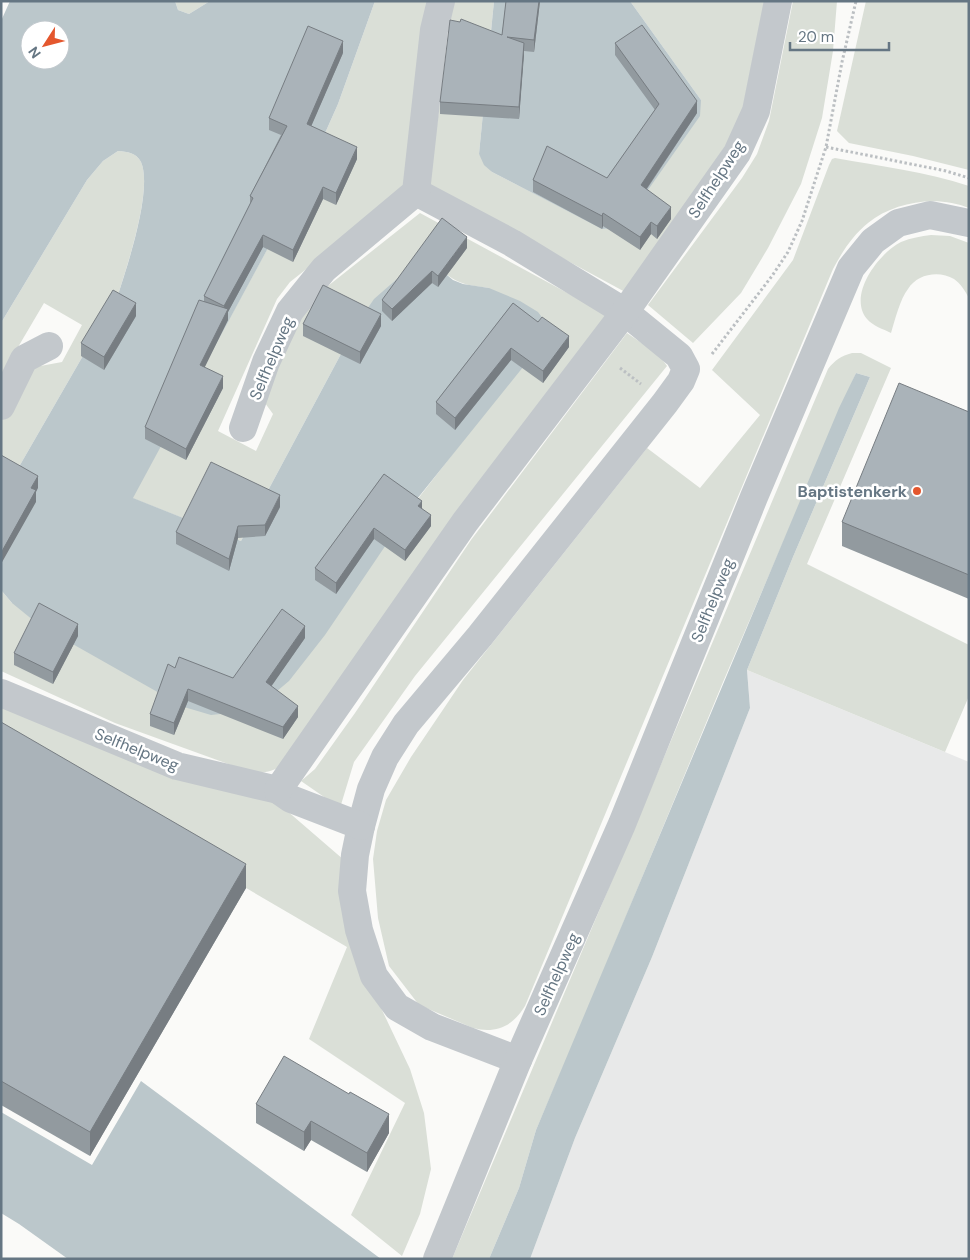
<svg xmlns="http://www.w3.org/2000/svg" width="970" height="1260" font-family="'DM Sans',sans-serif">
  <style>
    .built { fill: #e8e9e9 }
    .green { fill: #dadfd7 }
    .water { fill: #bbc7cb; fill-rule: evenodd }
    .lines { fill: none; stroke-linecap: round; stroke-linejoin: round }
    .path { stroke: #bbbfc2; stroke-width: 3; stroke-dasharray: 2.5 2.5; stroke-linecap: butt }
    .minor { stroke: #c3c8cc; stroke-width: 28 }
    .wall { fill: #929a9f }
    .shaded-wall { fill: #777d82 }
    .building { fill: #aab3b9; stroke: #777d82 }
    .poi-dot { fill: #e4572e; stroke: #fff; stroke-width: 2 }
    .labels { text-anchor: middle; stroke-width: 5; stroke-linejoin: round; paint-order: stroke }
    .street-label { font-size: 16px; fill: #657683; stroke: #fff }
    .poi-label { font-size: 16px; font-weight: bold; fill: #657683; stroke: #fff; text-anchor: end }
  </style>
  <rect width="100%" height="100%" fill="#fafaf8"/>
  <path class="built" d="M747,670L969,762V1259H530L575,1138L652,957L750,708Z"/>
  <g class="green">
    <path d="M175,1H210L189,14L178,10Z"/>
    <path d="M375,1H429L404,192L290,282L277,299L218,431L256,451L273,414L265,403L264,391L309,301L420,213L610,316L280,767C265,774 258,774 242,769L115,723L1,671V590L12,603L417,500L462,442L489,288C467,285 459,285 441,270L357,324L241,541L132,498L301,187L338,104Z"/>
    <path d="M453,1H494L479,154L492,172L603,229L617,228L701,100L630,1H769L746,115L627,293L429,186Z"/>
    <path d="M793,1H837L833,51L822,118L801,184L768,248L741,293L693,343L648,305L742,178L757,154L769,121Z"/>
    <path d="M866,1H969V170L913,156L849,143L837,131Z"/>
    <path d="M118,151C127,152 136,152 141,162C153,189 127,266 118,295L1,498V422L35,367L62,362L82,325L44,303L1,376V323L87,180L103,161Z"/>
    <path d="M835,158C880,166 926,172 969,186V208C938,195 895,201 868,223C853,235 842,252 833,269L525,1006C513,1026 496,1034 473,1028L419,1005L389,966L378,918L373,859L377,831L386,800L411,757L463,680L647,448L700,488L760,415L712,370L793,260L829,165L832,159Z"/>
    <path d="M931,235L950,236L969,243V298C965,291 961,284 954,279C939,270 917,274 908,289C900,299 895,320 891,333C883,329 873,326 867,319C847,295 879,253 901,242C911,238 921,236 931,235Z"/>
    <path d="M627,333L659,355L667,366L415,676L354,762L340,808L301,781L315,769L355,713L471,540Z"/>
    <path d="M852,353H861L891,368L807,564L969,645V696L945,752L747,670L793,557L870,377L856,373L723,682L579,1030L536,1130L519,1188L489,1259H452L828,369C835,360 841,356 852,353Z"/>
    <path d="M1,694L271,797L344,860L372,989L410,1069L424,1113L431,1169L420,1214L402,1256L351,1215L405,1103L309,1039L347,947L1,745Z"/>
  </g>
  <g class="water">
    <path d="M10,1H175L178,10L189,14L210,1H375L338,104L301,187L133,498L241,541L357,324L374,299L406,271L441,270L453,280L463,284L489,288L520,301L538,312L547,324L540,346L417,499L325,635L289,681L264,702L239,712L211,715L184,707L39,625L12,603L1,590V498L118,295C127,267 153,189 141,162C136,152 127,152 118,151L103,161L87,180L1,323V21ZM30,30H60V60H30Z"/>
    <path d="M494,1H630L701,100L700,116L629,217L617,228L602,229L492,172L484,165L479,154Z"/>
    <path d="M856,373L870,377L793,557L747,670L750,708L652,957L575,1138L530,1259H489L519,1188L536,1130L839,408Z"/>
    <path d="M141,1081L381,1259H68L19,1224L1,1213V1112L92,1165Z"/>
  </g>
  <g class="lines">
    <g class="path">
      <path d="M826,147L946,171L969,178"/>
      <path d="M712,354L772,276L788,252L802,221L826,147L842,62L856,1"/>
      <path d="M620,368L641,384"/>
    </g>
    <g class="minor">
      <path d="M416,192L512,243L625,312L679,356L686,369L681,381L665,403L480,636L406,724L385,757L371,789L361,826L355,855L352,891L359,930L374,976L397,1007L432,1027L518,1060"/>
      <path d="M1,406L24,359L49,346"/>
      <path d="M243,428L266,362L290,311L324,269L416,192L434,30L441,1"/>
      <path d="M1,693L177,766L278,790L291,799L361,826"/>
      <path d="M278,790L465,522L625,312L737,153L756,111L778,1"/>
      <path d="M437,1259L518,1060L622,824L754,497L851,268L873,241L898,223L930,215L969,223"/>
    </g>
  </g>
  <g class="wall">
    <path d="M506,1H540L534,52L524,51L519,119L440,114V102L502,35Z"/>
    <path d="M615,43L697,113L647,189L671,219L657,239L651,234L640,250L603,226L602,229L533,192V180L607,178L655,110L615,55Z"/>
    <path d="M343,53L311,126L357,159L336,205L323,199L293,262L263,247L228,312V320L204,367L223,388L186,460L145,439V427L204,301V296L250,204V196L281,135L269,130V118Z"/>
    <path d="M467,248L438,287L432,283L392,321L382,311V300Z"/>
    <path d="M513,303L569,347L543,383L511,360L455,430L436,414V402Z"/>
    <path d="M136,316L104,370L81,356V343Z"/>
    <path d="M303,324L381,326L360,364L303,336Z"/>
    <path d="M969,412V599L842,546V522Z"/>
    <path d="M384,474L422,508L431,526L405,561L374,539L336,594L315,580V568Z"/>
    <path d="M280,507L265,536L238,538L229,571L176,544V532Z"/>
    <path d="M78,636L53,684L14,665V653Z"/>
    <path d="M305,638L271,686L298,717L283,739L188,701L174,735L150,726V714L175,668L233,678Z"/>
    <path d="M1,722L246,888L90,1156L1,1105Z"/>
    <path d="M256,1104L389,1133L367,1172L311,1140L304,1151L256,1123Z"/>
  </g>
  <g class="shaded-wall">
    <path d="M539,1H540L534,52V40Z"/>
    <path d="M343,41V53L307,136V124Z"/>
    <path d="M524,43V55L519,119V107Z"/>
    <path d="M697,101V113L641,197V185Z"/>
    <path d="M357,147V159L336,205V193Z"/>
    <path d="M323,187V199L293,262V250Z"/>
    <path d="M671,207V219L657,239V226Z"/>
    <path d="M603,213V226L602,229V216Z"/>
    <path d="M651,222V234L640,250V237Z"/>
    <path d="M263,235V247L228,312V320L200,377V365L224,316V306Z"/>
    <path d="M467,237V248L438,287V276Z"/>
    <path d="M432,271V283L392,321V309Z"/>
    <path d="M136,303V316L104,370V357Z"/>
    <path d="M381,314V326L360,364V352Z"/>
    <path d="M569,336V347L543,383V371Z"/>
    <path d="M511,348V360L455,430V418Z"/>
    <path d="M223,376V388L186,460V449Z"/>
    <path d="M38,476V488L36,492V502L1,564V553L31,488Z"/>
    <path d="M280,495V507L265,536V525Z"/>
    <path d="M422,501V513L418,506Z"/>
    <path d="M431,515V526L405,561V550Z"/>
    <path d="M238,526V538L229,571V559Z"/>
    <path d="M374,528V539L336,594V583Z"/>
    <path d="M78,624V636L53,684V672Z"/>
    <path d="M305,626V638L266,694V682Z"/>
    <path d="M188,689V701L174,735V723Z"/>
    <path d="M298,706V717L283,739V727Z"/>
    <path d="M246,864V888L90,1156V1132Z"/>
    <path d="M389,1114V1133L367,1172V1153Z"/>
    <path d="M311,1121V1140L304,1151V1132Z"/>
  </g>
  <g class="building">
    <path d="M506,1H539L534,40L507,37L524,43L519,107L440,102L450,20L460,22L461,19L502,35Z"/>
    <path d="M642,25L697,101L641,185L671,207L657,226L651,222L640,237L603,213L602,216L533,180L547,146L607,178L659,104L615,43Z"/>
    <path d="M308,26L343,41L307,124L357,147L336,193L323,187L293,250L263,235L224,306L204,296L253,198L250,196L287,126L269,118Z"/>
    <path d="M442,218L467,237L438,276L432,271L392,309L382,300Z"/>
    <path d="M323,285L381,314L360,352L303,324Z"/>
    <path d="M113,290L136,303L104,357L81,343Z"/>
    <path d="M199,300L228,309L200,365L223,376L186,449L145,427Z"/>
    <path d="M513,303L538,322L542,317L569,336L543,371L511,348L455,418L436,402Z"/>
    <path d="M899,383L969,412V575L842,522Z"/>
    <path d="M1,455L38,476L31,488L36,490L1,553Z"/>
    <path d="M211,462L280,495L265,525L238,526L229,559L176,532Z"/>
    <path d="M384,474L422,501L418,506L431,515L405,550L374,528L336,583L315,568Z"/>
    <path d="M39,603L78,624L53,672L14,653Z"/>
    <path d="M282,609L305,626L266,682L298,706L283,727L188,689L174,723L150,714L168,664L175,668L179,657L233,678Z"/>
    <path d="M1,722L246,864L90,1132L1,1081Z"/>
    <path d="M284,1056L349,1094L350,1092L389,1114L367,1153L311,1121L304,1132L256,1104Z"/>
  </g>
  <circle class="poi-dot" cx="917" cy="491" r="5"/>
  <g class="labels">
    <g class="street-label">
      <text transform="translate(716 179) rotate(-57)" y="6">Selfhelpweg</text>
      <text transform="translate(271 358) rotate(-67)" y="6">Selfhelpweg</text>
      <text transform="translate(712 600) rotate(-68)" y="6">Selfhelpweg</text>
      <text transform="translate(137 749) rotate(22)" y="6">Selfhelpweg</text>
      <text transform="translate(556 974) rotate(-66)" y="6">Selfhelpweg</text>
    </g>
    <g class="poi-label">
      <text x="907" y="497">Baptistenkerk</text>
    </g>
  </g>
  <rect width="970" height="1260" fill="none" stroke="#657683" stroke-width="5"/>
  <g transform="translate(45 45) rotate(234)"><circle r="24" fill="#ffffff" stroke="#c1c8cd"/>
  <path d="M0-4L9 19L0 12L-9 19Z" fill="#e4572e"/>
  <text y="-8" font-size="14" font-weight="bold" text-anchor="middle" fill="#657683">N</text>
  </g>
  <path d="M790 42v8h99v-8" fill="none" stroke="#657683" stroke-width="2.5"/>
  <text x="798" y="42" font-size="15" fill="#657683" stroke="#ffffff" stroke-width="4" paint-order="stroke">20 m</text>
</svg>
